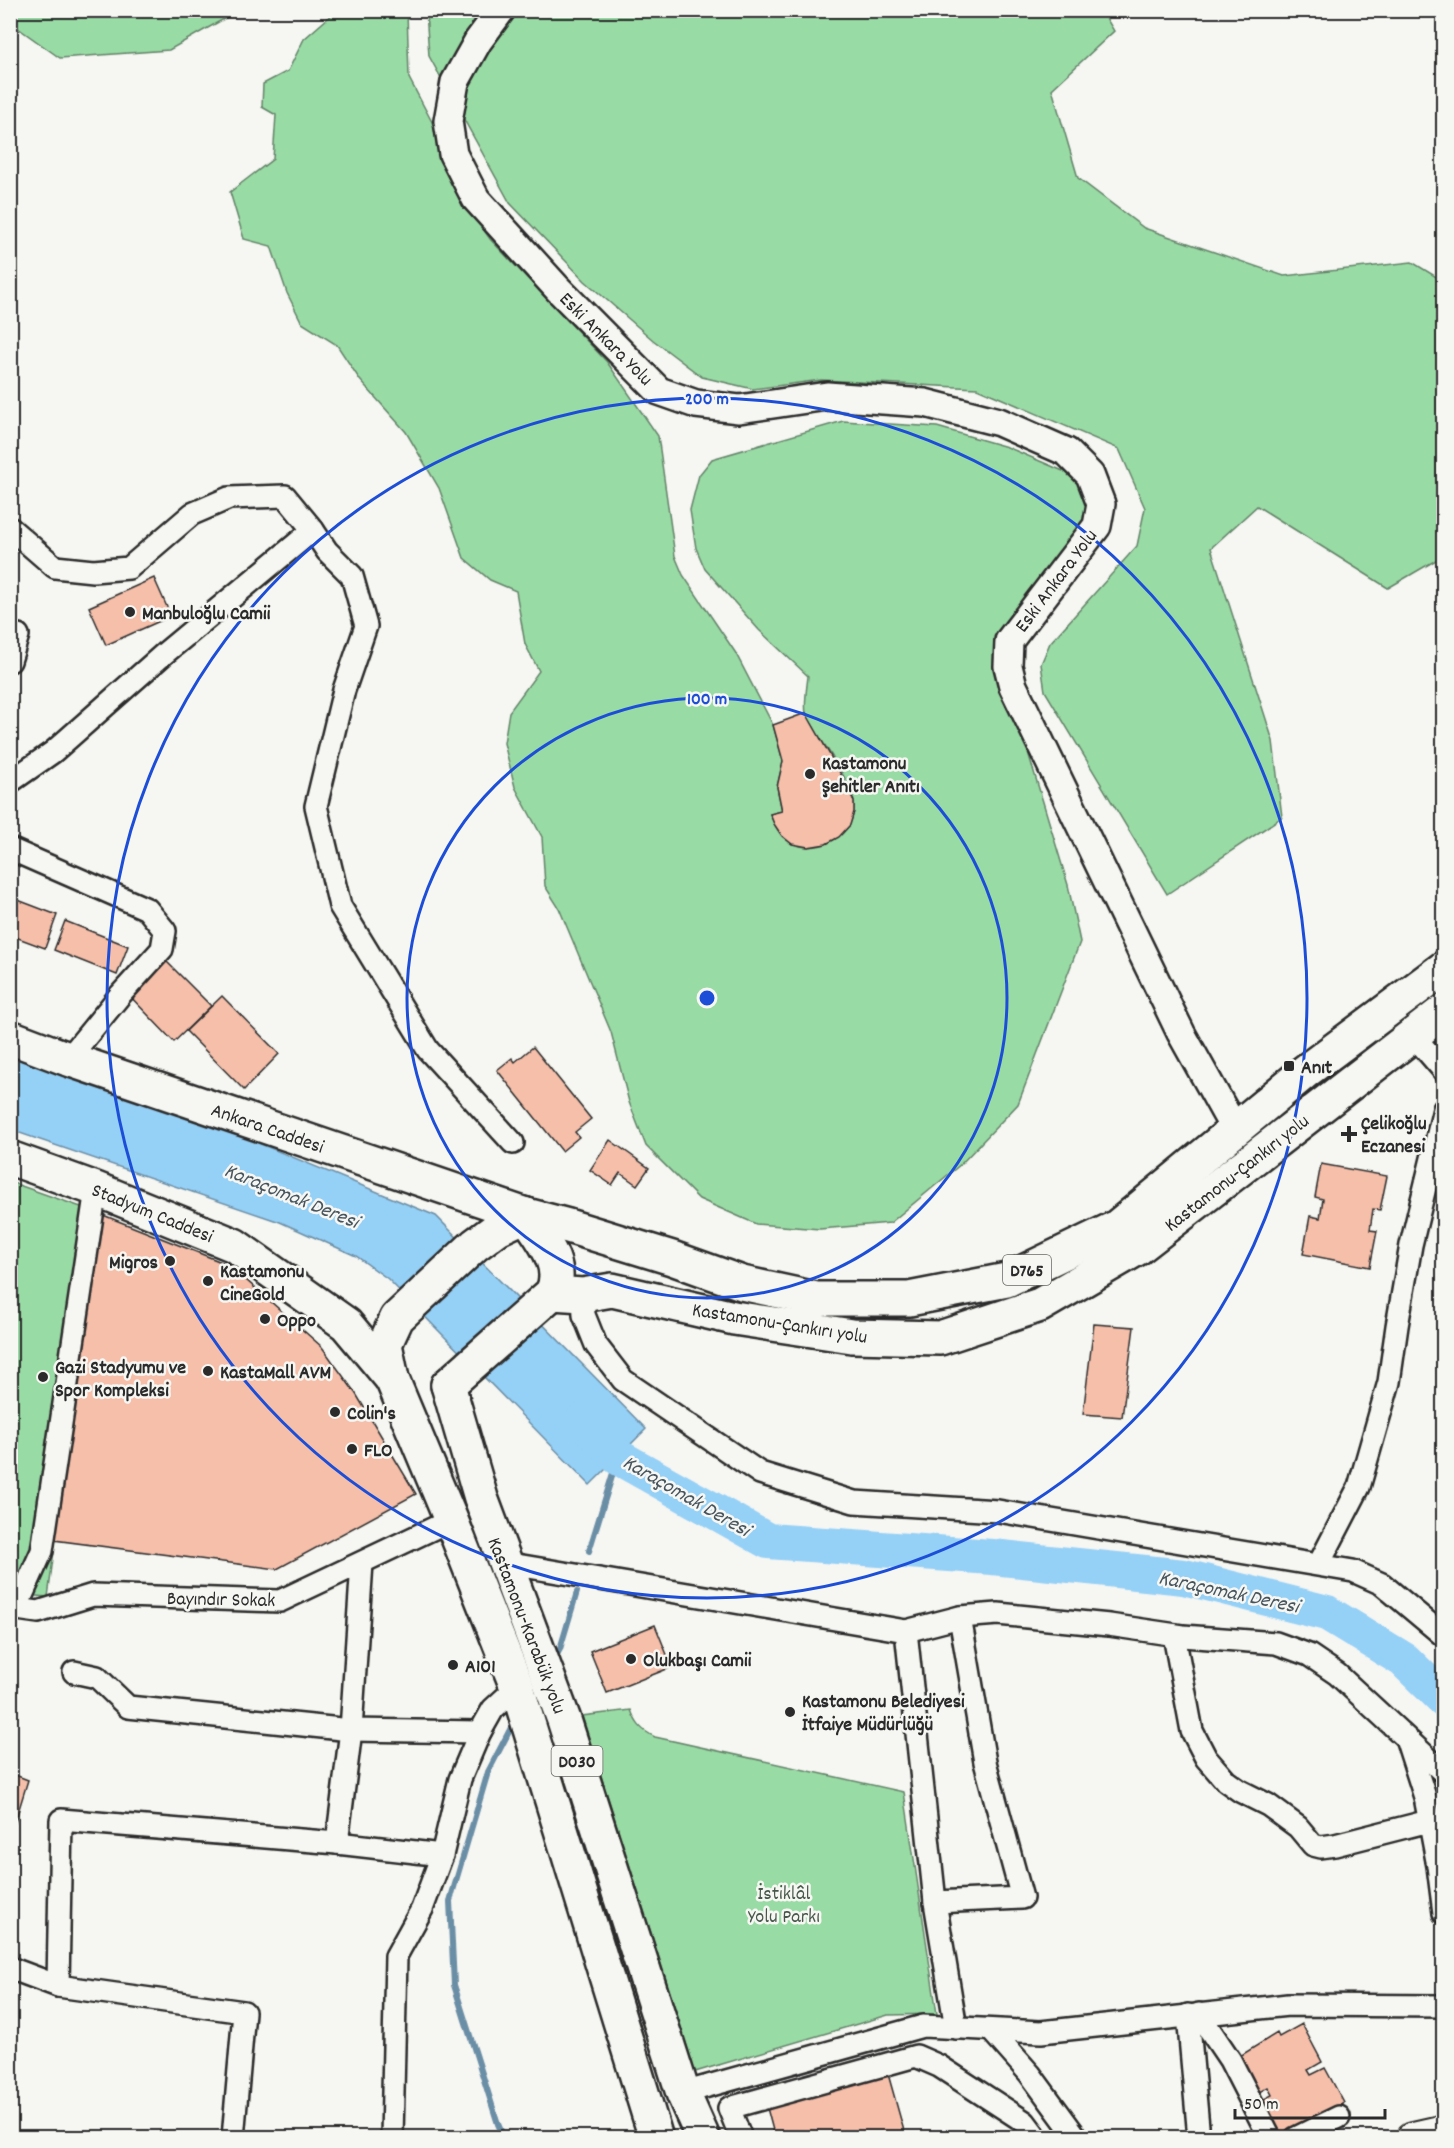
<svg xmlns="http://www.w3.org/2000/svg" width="1454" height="2148" font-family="Dekko,sans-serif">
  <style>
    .green { fill: #99dba5; stroke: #628368; stroke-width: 1.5 }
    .water { fill: #95d0f6; stroke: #6b8ea5; stroke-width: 1.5 }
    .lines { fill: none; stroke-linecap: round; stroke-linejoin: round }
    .stream { stroke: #6b8ea5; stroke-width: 6 }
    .river { stroke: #95d0f6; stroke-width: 36 }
    .building { fill: #f6bfaa; stroke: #2b2b2b; stroke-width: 1.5 }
    .minor-casing { stroke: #2b2b2b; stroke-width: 26 }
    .tertiary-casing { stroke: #2b2b2b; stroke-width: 32 }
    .secondary-casing { stroke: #2b2b2b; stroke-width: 36 }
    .primary-casing { stroke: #2b2b2b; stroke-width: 38 }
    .trunk-casing { stroke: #2b2b2b; stroke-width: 38 }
    .minor { stroke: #f6f6f2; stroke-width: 21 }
    .tertiary { stroke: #f6f6f2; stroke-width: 27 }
    .secondary { stroke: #f6f6f2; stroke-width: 32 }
    .primary { stroke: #f6f6f2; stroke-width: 33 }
    .trunk { stroke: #f6f6f2; stroke-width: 33 }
    .ring { fill: none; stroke: #1d4ed8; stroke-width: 3 }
    .poi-dot { fill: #2b2b2b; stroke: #f6f6f2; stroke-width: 2 }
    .labels { text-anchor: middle; stroke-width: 5; stroke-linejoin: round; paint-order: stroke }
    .shield { fill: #f6f6f2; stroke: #686867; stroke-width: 1.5 }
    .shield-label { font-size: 18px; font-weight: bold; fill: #2b2b2b }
    .street-label { font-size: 20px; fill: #2b2b2b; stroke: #f6f6f2 }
    .poi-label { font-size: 20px; font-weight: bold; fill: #2b2b2b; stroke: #f6f6f2; text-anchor: start }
    .park-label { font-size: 20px; fill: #46574a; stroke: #f6f6f2 }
    .water-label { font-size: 21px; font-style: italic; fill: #46545e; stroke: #f6f6f2 }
    .centre { fill: #1d4ed8; stroke: #f6f6f2; stroke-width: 3 }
    .ring-label { font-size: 18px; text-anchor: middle; font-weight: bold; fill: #1d4ed8; stroke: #f6f6f2; stroke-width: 5; stroke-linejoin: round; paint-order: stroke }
  </style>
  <rect width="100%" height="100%" fill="#f6f6f2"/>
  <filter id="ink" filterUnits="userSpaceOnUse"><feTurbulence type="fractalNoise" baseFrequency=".0167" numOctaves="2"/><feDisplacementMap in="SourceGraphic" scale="12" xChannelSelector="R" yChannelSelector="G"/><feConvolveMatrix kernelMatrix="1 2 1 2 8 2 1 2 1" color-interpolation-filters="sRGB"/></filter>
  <g filter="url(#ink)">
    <g class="green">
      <path d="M11,10H238V11L169,50L60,58L11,23Z"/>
      <path d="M336,11H407L409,78L432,122L451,183L490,239L607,362L658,436L675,556L683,575L735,652L773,725L783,761L777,787L782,811L770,814C774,825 780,838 792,843C819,856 857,834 854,803C853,785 825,747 815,729C813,725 807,718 806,713C804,703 807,687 808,676L759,630L705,569L696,548L690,510L699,475L712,459L843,421L937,427L1007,447L1070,474L1087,489L1095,506L1019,631L1012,699L1068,885L1080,942L1018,1104L961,1164L890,1223L820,1229L756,1224L699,1199L646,1146L629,1102L611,1032L559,908L545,886L542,837L515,787L504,743L509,712L539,671L525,644L516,591L490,580L464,558L439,488L406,432L360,380L337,345L302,323L287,293L271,246L244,239L230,192L273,159L276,115L262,107L263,84L288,71L304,39Z"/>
      <path d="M426,11H1102L1114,31L1052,89L1078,178L1144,228L1284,276L1412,262L1443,281V556L1388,588L1257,506L1211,548L1273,741L1282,817L1167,894L1045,691L1041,664L1050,643L1137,546L1145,508L1119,449L977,388L821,380L753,389L702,377L653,340L585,281L510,203L429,56Z"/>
      <path d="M10,1182L98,1213L48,1597L11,1594Z"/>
      <path d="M631,1710C636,1724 641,1730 655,1737L904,1792L937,2014L888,2015L695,2072L582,1716Z"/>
    </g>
    <path class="water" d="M11,1054L197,1118L436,1216L646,1429L590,1485L388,1279L356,1256L280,1222L11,1130Z"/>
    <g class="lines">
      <g class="stream">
        <path d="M589,1551L618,1457"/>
        <path d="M554,1660L560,1649L577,1592"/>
        <path d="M504,2138L498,2124L454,1985L450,1901L488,1772L514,1722"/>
      </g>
      <path class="river" d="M583,1421L618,1457L768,1541L992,1557L1184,1577L1327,1613L1404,1660L1444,1699"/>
    </g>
    <g class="building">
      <path d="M154,578L171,616L106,645L89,607Z"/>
      <path d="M806,713L848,787L854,802V812L850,825L839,837L826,844L808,847L792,844L782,836L774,824L770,814L782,811L777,787L783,761L773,725Z"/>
      <path d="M10,897L57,915L45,948L10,935Z"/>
      <path d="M65,921L128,946L117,975L54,950Z"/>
      <path d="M162,957L211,1006L174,1042L126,992Z"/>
      <path d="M222,996L279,1054L244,1090L186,1031Z"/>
      <path d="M533,1047L591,1119L575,1132L579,1137L562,1151L497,1070L512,1058L515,1062Z"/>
      <path d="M610,1140L649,1168L637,1185L620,1173L612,1185L590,1170Z"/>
      <path d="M1321,1164L1387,1176L1380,1210L1373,1209L1370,1230L1377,1231L1370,1267L1303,1254L1310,1216L1320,1218L1323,1199L1315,1197Z"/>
      <path d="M98,1213L229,1265L322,1347L356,1394L416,1494L277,1569L54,1540Z"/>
      <path d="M1094,1324L1134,1327L1122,1417L1083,1414Z"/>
      <path d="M655,1625L672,1667L607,1693L590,1651Z"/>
      <path d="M10,1773L28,1780L10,1838Z"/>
      <path d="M1302,2024L1322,2062L1308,2070L1311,2075L1325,2068L1344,2103L1280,2138L1258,2102L1272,2095L1268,2087L1254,2095L1235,2059L1277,2033L1279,2037Z"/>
      <path d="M888,2074L906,2138H775L767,2108Z"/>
    </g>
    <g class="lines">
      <g class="minor-casing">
        <g id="minor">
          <path d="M10,528L55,567L93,571L129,568L192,514L229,498L285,496L313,530"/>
          <path d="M10,634L18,635L10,661"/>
          <path d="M10,782L53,752L165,653L313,530L327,551L352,576L366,626L344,690L316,806L340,906L428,1050L513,1143"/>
          <path d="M10,849L147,909L165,931L162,949L121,994L68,1059"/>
          <path d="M1413,1035L1444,1071"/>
          <path d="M583,1295L584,1315L596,1345L623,1380L760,1473L854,1502L998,1511L1353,1571L1382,1584L1444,1636"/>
          <path d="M505,1563L906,1631L935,1902L956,2028"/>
          <path d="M1319,1564L1359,1487L1389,1382L1397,1326L1411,1245L1444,1109"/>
          <path d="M10,1601L19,1602L42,1551L96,1189"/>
          <path d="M10,1608L38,1612L93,1595L280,1601L451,1520"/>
          <path d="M906,1631L960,1617L998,1614L1109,1625L1183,1636L1276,1643L1309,1655L1337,1674L1444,1773"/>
          <path d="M1174,1635L1192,1731L1206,1758L1226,1781L1240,1791L1268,1805L1298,1827L1313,1845L1321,1847L1335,1845L1429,1821"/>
          <path d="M74,1672L97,1677L128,1707L351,1730L480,1732"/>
          <path d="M1407,1741L1425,1797L1438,1866L1444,1913"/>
          <path d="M337,1843L351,1730L362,1563"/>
          <path d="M935,1902L1022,1898L985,1762L960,1617"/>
          <path d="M10,1968L58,1986L61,1820L337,1843L442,1855"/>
          <path d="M58,1986L244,2012L233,2138"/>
          <path d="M1199,2014L1230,2060L1270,2138"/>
          <path d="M1188,2015L1199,2138"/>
          <path d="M991,2030L1030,2074L1077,2138"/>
          <path d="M683,2093L923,2026L1041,2032L1288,2005L1444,2006"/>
          <path d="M392,2138L396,1956L422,1909L442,1855L460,1779L480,1732L493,1709L517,1687"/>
          <path d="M741,2138L729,2108L916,2056L939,2066L1025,2122L1037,2138"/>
          <path d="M1296,2138L1339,2117"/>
        </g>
      </g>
      <g class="tertiary-casing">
        <path id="tertiary" d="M501,10L478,41L455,82L448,121L453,154L476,199L558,289L659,391L696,404L739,409L827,396L925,403L999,422L1067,452L1090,475L1101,504L1097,526L1009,641L1008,666L1013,686L1181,1033L1235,1130"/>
      </g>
      <g class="secondary-casing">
        <path id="secondary" d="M1413,2138L1444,2131"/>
      </g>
      <g class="primary-casing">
        <g id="primary">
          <path d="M10,1037L68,1059L526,1215"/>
          <path d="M10,1158L96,1189L234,1245L346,1324L392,1379"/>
        </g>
      </g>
      <g class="trunk-casing">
        <g id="trunk">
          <path d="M526,1215L568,1226L672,1258L742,1283L816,1299H909L1007,1280L1117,1227L1306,1071L1444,968"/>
          <path d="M526,1215L498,1228L475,1245L397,1318L385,1344L392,1379L451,1520L517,1687L656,2138"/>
          <path d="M552,1293L583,1295L612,1290L734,1318L852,1336L940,1338L1040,1305L1138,1248L1444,1011"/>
          <path d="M448,1385L481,1498L564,1720L683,2093L703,2138"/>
          <path d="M448,1385L552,1293C566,1265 541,1238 526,1215"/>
        </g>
      </g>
      <use href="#minor" class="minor"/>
      <use href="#tertiary" class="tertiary"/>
      <use href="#secondary" class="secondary"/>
      <use href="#primary" class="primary"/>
      <use href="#trunk" class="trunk"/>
    </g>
  </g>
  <g class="ring">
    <circle cx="707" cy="998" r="300"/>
    <circle cx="707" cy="998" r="600"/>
  </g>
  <g class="poi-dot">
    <circle cx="130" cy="612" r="6"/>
    <circle cx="810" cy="774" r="6"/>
    <rect x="1283" y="1060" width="12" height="12" rx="3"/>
    <path d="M1346 1125h6v6h6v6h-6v6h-6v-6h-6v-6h6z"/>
    <circle cx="170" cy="1261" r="6"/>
    <circle cx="208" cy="1281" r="6"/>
    <circle cx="265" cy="1319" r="6"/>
    <circle cx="208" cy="1371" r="6"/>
    <circle cx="43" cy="1377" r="6"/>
    <circle cx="335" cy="1412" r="6"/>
    <circle cx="352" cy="1449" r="6"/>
    <circle cx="631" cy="1659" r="6"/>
    <circle cx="453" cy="1665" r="6"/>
    <circle cx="790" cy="1712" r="6"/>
  </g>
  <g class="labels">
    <g class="shield">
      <rect x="1003" y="1255" width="48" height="30" rx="4.5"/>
      <rect x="551.5" y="1746" width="51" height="30" rx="4.5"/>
    </g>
    <g class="shield-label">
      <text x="1027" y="1276">D765</text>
      <text x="577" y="1767">D030</text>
    </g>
    <g class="street-label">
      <text transform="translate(607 338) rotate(45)" y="7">Eski Ankara Yolu</text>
      <text transform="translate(1055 580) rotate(-53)" y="7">Eski Ankara Yolu</text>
      <text transform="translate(268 1127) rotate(19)" y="7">Ankara Caddesi</text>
      <text transform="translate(1236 1172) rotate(-38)" y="7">Kastamonu-Çankırı yolu</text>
      <text transform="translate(153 1212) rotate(22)" y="7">Stadyum Caddesi</text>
      <text transform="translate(780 1322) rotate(9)" y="7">Kastamonu-Çankırı yolu</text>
      <text transform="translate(221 1598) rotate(1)" y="7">Bayındır Sokak</text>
      <text transform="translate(528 1625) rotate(69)" y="7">Kastamonu-Karabük yolu</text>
    </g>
    <g class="poi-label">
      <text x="142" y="619">Manbuloğlu Camii</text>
      <text x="822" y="769">Kastamonu<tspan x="822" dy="23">Şehitler Anıtı</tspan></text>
      <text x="1301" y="1073">Anıt</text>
      <text x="1361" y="1129">Çelikoğlu<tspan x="1361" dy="23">Eczanesi</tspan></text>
      <text x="158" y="1268" text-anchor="end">Migros</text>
      <text x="220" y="1277">Kastamonu<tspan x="220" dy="23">CineGold</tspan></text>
      <text x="277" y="1326">Oppo</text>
      <text x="55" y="1373">Gazi Stadyumu ve<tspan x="55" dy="23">Spor Kompleksi</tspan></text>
      <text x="220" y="1378">KastaMall AVM</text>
      <text x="347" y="1419">Colin's</text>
      <text x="364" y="1456">FLO</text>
      <text x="643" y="1666">Olukbaşı Camii</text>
      <text x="465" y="1672">A101</text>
      <text x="802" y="1707">Kastamonu Belediyesi<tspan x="802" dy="23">İtfaiye Müdürlüğü</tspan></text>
    </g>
    <g class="park-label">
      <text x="784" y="1899">İstiklâl<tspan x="784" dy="23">Yolu Parkı</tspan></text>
    </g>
    <g class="water-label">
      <text transform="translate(292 1195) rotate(22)" y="7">Karaçomak Deresi</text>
      <text transform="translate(687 1495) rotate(30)" y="7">Karaçomak Deresi</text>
      <text transform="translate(1229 1591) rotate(12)" y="7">Karaçomak Deresi</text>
    </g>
  </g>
  <circle cx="707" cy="998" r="9" class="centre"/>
  <g class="ring-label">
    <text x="707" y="404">200 m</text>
    <text x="707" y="704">100 m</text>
  </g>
  <rect width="1454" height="2148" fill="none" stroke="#f6f6f2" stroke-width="36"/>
  <rect x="18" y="18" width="1418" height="2112" fill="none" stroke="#2b2b2b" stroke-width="2" filter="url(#ink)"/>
  <path d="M1235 2109v9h150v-9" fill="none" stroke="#2b2b2b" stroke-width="3"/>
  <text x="1244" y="2109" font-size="18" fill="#2b2b2b" stroke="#f6f6f2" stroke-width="4.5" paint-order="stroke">50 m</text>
</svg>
